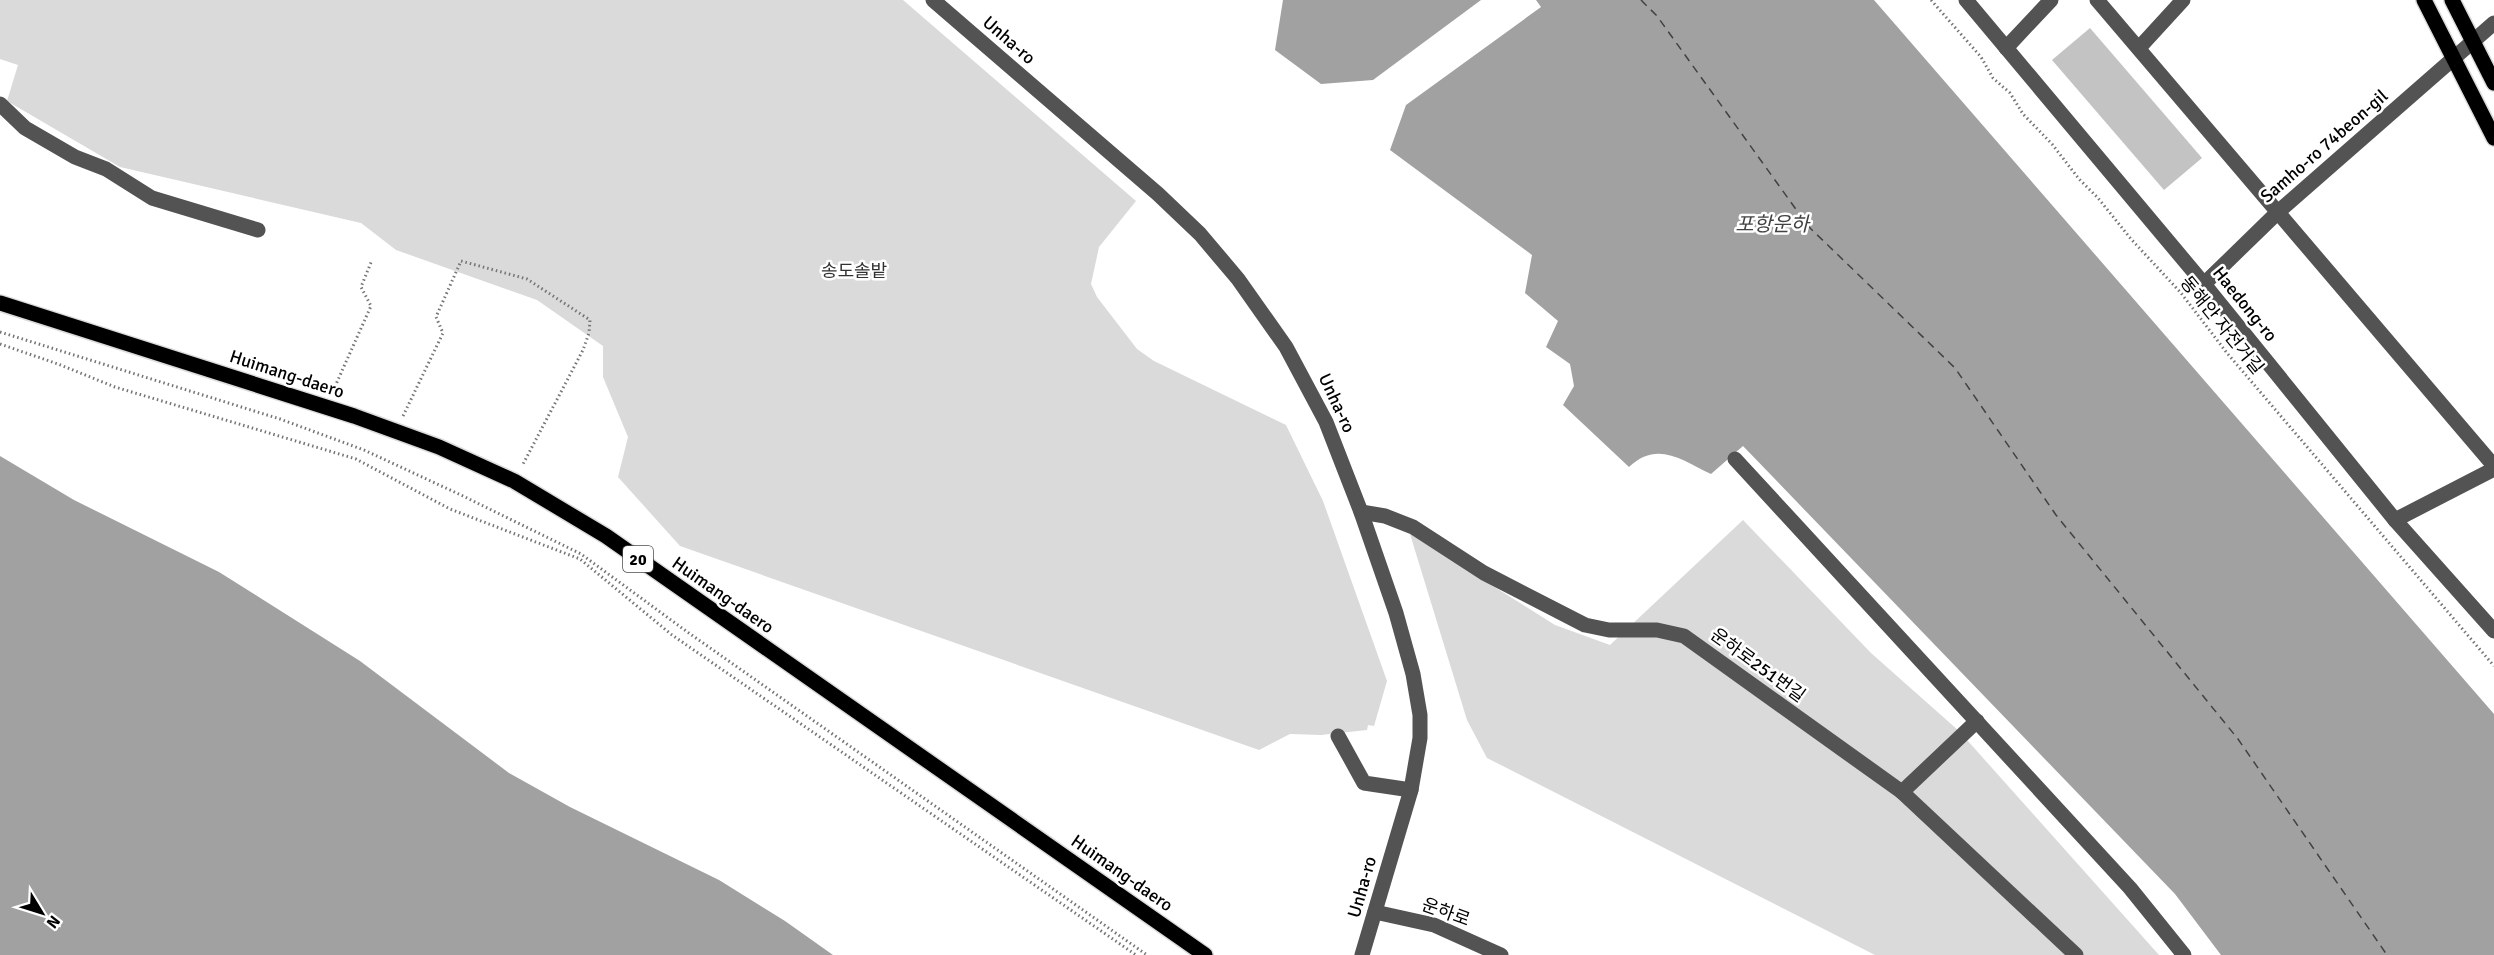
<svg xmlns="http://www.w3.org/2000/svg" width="2494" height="955" font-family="Signika,'Noto Sans KR',sans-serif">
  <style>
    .green { fill: #dadada }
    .water { fill: #a1a1a1 }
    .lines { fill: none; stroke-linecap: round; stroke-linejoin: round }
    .ferry { stroke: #424242; stroke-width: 1.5; stroke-dasharray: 8 6; stroke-linecap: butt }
    .building { fill: #c3c3c3 }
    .major-casing { stroke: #dbdbdb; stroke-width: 18 }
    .path { stroke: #757575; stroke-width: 3; stroke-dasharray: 1.5 3; stroke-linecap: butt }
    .minor { stroke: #535353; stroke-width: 15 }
    .major { stroke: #000; stroke-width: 15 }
    .labels { text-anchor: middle; stroke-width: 5; stroke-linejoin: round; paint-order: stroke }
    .shield { fill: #fff; stroke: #4c4c4c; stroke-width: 1.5 }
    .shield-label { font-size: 16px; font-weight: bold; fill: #000 }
    .street-label { font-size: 18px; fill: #000; stroke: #fff }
    .park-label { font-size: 18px; fill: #313131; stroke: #fff }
    .water-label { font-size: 20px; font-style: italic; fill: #424242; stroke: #fff }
  </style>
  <rect width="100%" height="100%" fill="#fff"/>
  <g class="green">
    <path d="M0,0H903L1136,201L1099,247L1091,284L1097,297L1137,349L1154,361L1286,425L1323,501L1387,681L1374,726L1368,725L1367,730L1321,735L1290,734L1259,750L680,546L618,477L628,437L603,377V346L537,300L396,250L361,223L120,167L7,101L18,65L0,59Z"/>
    <path d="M1743,520L1871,653L1959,731L2159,955H1875L1487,758L1467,720L1410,534L1555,625L1610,645Z"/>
  </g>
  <g class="water">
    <path d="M1283,0H1481L1373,80L1321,84L1275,50Z"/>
    <path d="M1536,0H1874L2494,714V955H2221L2175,894L1743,446L1711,474C1682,460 1657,440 1629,467L1563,405L1574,386L1570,364L1546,347L1558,321L1525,293L1532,255L1390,150L1406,105L1541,7Z"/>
    <path d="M0,456L74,500L219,572L360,661L509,773L570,807L719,880L785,921L833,955H0Z"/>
  </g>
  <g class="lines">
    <path class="ferry" d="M1641,0L1657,16L1808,226L1955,368L2056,515L2238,739L2387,955"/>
  </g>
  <path class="building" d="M2090,28L2202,158L2164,190L2052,60Z"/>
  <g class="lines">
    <g class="major-casing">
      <g id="major">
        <path d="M2424,0L2494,138"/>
        <path d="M2452,0L2494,83"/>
        <path d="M0,303L354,416L439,447L514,481L606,536L1205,955"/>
      </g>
    </g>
    <g class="path">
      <path d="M1931,0L1981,57L1993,78L2010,93L2023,114L2052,144L2079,179L2098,198L2131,239L2181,293L2227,353L2494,666"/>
      <path d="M0,332L280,419L364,450L463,496L581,554L686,631L1147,955"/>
      <path d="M0,344L58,364L115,387L356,459L450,509L580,559L672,635L1136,955"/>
      <path d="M333,391L371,306L361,287L372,260"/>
      <path d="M403,416L443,333L436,317L461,261L527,279L590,320L589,333L583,350L522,466"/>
    </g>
    <g class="minor">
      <path d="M933,0L1158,194L1200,234L1238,279L1286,347L1326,422L1361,512L1396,613L1413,674L1420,715V738L1411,790L1362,955"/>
      <path d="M1966,0L2204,284L2395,520L2494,631"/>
      <path d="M2097,0L2494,466"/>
      <path d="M2006,48L2051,0"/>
      <path d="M2139,48L2183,0"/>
      <path d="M0,104L25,128L75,157L106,169L152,198L258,230"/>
      <path d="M2204,284L2278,212L2494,23"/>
      <path d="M1735,459L2130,888L2184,955"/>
      <path d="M1361,512L1385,516L1413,527L1484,573L1585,625L1609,630H1657L1684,636L1902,792L2076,955"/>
      <path d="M2395,520L2494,469"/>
      <path d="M1338,736L1364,783L1411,790"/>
      <path d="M1902,792L1977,721"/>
      <path d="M1375,912L1434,925L1501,955"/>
    </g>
    <use href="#major" class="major"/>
  </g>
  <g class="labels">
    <rect class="shield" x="623" y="546" width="30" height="26" rx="4.5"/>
    <g class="shield-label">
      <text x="638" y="565">20</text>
    </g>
    <g class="street-label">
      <text transform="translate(1009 40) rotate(41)" y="6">Unha-ro</text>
      <text transform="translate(2324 146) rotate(-41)" y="6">Samho-ro 74beon-gil</text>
      <text transform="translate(2245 304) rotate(51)" y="6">Haedong-ro</text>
      <text transform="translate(2222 325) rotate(51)" y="6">동해안 자전거길</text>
      <text transform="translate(287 374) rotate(18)" y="6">Huimang-daero</text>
      <text transform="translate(1337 403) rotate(65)" y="6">Unha-ro</text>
      <text transform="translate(723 595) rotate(35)" y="6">Huimang-daero</text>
      <text transform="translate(1758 665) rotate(36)" y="6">운하로251번길</text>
      <text transform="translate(1122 873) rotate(35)" y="6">Huimang-daero</text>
      <text transform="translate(1362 887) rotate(-74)" y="6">Unha-ro</text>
      <text transform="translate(1446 912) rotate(20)" y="6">운하로</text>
    </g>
    <g class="park-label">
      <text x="854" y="277">송도솔밭</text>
    </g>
    <g class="water-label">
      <text x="1772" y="231">포항운하</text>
    </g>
  </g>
  <g transform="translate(42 913) rotate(128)" stroke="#ffffff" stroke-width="4.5" paint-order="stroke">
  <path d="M0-4.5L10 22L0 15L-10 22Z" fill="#000000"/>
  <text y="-9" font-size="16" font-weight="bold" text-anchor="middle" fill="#000000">N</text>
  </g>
</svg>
